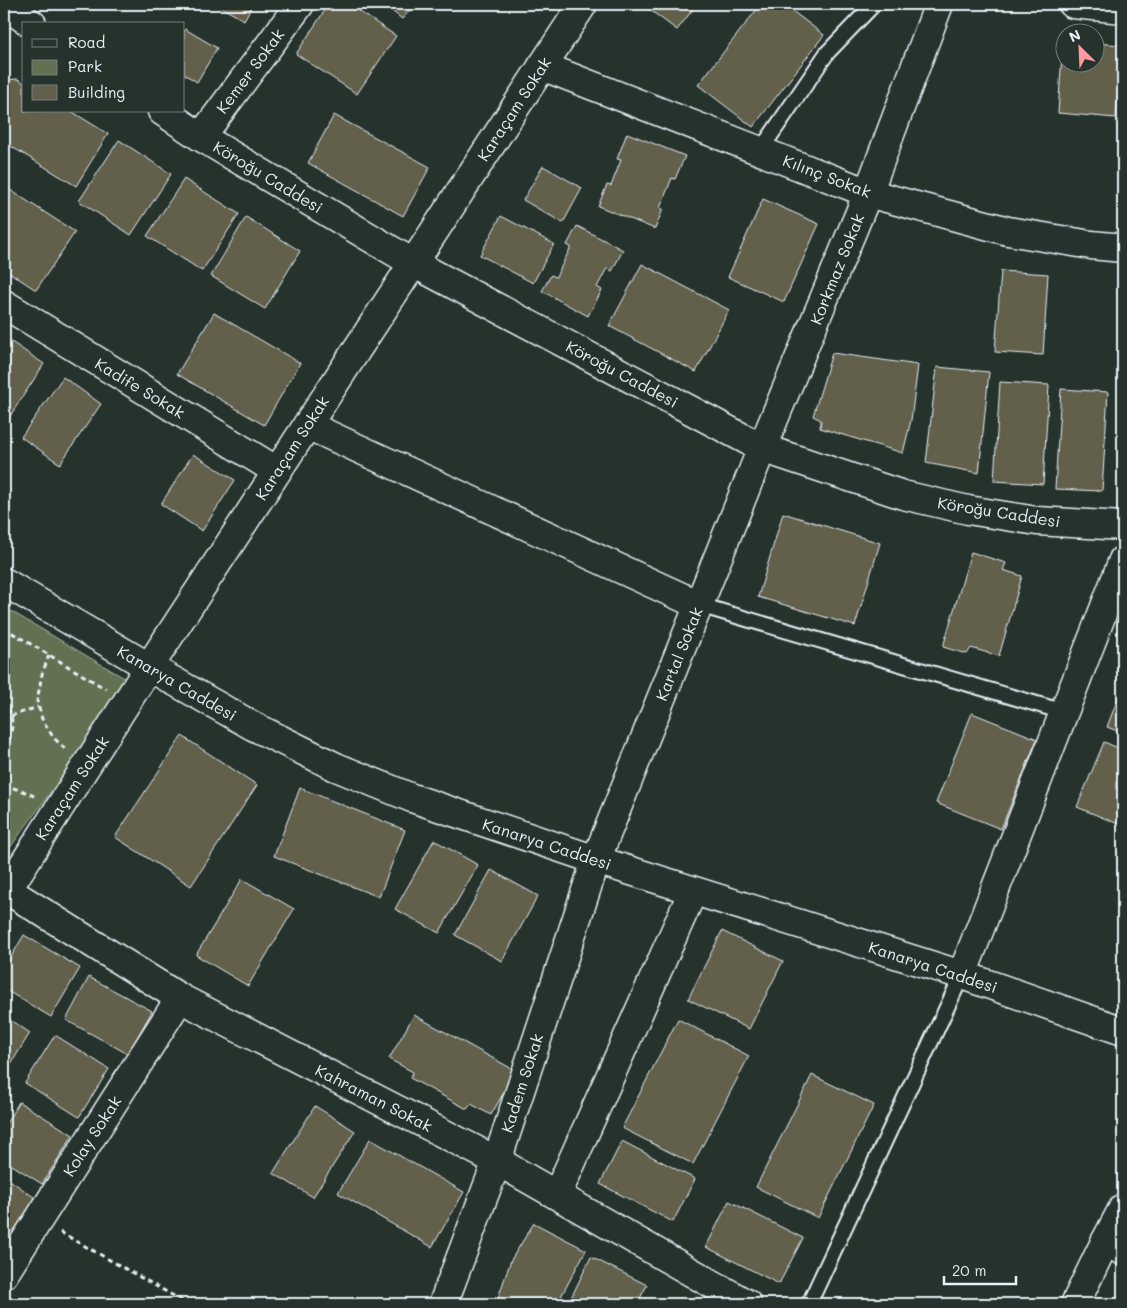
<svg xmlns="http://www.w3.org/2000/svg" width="1127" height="1308" font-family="Mali,sans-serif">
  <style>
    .green { fill: #637152; stroke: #a6b1a5 }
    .building { fill: #625f4c; stroke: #e8f1f8 }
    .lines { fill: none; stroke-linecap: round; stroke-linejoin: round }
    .service-casing { stroke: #e8f1f8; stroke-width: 18 }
    .minor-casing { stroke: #e8f1f8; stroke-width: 31 }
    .tertiary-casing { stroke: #e8f1f8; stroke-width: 31 }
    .path { stroke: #e8f1f8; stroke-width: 3; stroke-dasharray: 5 4; stroke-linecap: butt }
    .service { stroke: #26332d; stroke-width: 14 }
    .minor { stroke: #26332d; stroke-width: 28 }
    .tertiary { stroke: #26332d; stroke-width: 28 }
    .labels { text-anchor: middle; stroke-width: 5; stroke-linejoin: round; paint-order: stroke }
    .street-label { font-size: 16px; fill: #e8f1f8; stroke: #26332d }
  </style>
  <rect width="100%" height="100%" fill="#26332d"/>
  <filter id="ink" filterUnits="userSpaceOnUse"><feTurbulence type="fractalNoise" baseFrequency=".02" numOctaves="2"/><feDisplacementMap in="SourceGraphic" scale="10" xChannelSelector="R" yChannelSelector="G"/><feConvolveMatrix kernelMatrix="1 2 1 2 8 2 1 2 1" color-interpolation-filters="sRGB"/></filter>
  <g filter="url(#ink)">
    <path class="green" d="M4,607L131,682L4,856Z"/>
    <g class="building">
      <path d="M215,4H253L244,20Z"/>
      <path d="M329,4H348L396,36L357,94L296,54Z"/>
      <path d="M383,4H415L402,19Z"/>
      <path d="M642,4H697L677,30Z"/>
      <path d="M761,4H783L824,35L753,127L698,85Z"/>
      <path d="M185,29L217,48L197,82L184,74V32Z"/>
      <path d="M1063,40H1064V62H1094V43L1122,45L1116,118L1058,113Z"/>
      <path d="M18,79L24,83V111H71L108,134L76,186L4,142V80Z"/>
      <path d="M334,115L430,167L403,216L308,163Z"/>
      <path d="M627,133L685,156L675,179L672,178L660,208L663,209L655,229L598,206L607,185L611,186L621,160L617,159Z"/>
      <path d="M119,140L171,174L131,235L79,201Z"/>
      <path d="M543,166L582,188L563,223L523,200Z"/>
      <path d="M184,179L239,214L202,271L147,236Z"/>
      <path d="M4,186L75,232L36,290L4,269Z"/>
      <path d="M763,199L819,224L784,302L728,277Z"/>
      <path d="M501,216L554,244L533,283L480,255Z"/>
      <path d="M246,217L300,251L265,309L211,276Z"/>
      <path d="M577,226L623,250L612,271L607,268L597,287L602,290L588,316L542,291L551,275L556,277L571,247L567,245Z"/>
      <path d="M642,264L729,310L696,372L609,326Z"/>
      <path d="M1001,271L1048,274L1043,355L995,352Z"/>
      <path d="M214,313L300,363L264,425L177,374Z"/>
      <path d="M4,337L44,364L4,425Z"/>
      <path d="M832,353L918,365L911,420L903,453L820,428L821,420L813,416Z"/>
      <path d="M937,367L989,372L979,473L926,463Z"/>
      <path d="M63,377L101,404L60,464L21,437Z"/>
      <path d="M1000,382L1049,385L1043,484L994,481Z"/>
      <path d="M1061,389L1108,392L1102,491L1055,489Z"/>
      <path d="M193,454L235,480L202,531L161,504Z"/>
      <path d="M783,513L880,543L855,626L758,597Z"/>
      <path d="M971,552L1006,563L1003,570L1022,576L999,656L971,648L967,654L943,647Z"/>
      <path d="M1123,685V733L1107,727Z"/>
      <path d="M972,713L1037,739L1001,829L936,803Z"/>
      <path d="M182,736L257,785L191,886L115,837Z"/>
      <path d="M1104,742L1123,750V826L1077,807Z"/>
      <path d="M300,788L405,830L379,897L274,856Z"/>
      <path d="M434,840L478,865L439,933L395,909Z"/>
      <path d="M491,870L538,896L502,961L455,935Z"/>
      <path d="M242,879L294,909L248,986L196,955Z"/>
      <path d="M722,931L783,961L749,1029L688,999Z"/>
      <path d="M24,935L80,968L51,1017L4,989V969Z"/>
      <path d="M89,977L152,1011L128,1054L66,1020Z"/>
      <path d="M414,1015L516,1071L491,1115L471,1104L467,1109L410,1078L413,1072L389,1059Z"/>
      <path d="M4,1016L30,1033L4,1075Z"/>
      <path d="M678,1019L749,1056L693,1164L622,1128Z"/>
      <path d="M55,1035L109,1069L79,1117L25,1083Z"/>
      <path d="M812,1075L874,1105L818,1218L756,1187Z"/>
      <path d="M19,1102L73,1135L42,1184L4,1160V1127Z"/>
      <path d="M315,1106L355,1131L313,1197L273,1173Z"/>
      <path d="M370,1139L464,1192L432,1247L338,1193Z"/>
      <path d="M622,1141L695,1179L673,1222L600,1184Z"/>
      <path d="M4,1176L38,1200L14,1233L4,1226Z"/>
      <path d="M729,1201L803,1238L779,1284L706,1247Z"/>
      <path d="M534,1223L586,1250L557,1304H496L511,1260Z"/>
      <path d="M591,1257L647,1285L637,1304H573L575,1300L571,1298Z"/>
    </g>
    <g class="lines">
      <g class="service-casing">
        <g id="service">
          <path d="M760,151L827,53L874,4"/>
          <path d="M699,605L1064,712"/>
          <path d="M809,1304L962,975"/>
        </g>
      </g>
      <g class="minor-casing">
        <g id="minor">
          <path d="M1073,4L1123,9"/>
          <path d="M542,66L868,193L1008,231L1091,245L1123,248"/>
          <path d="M201,137L300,4"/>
          <path d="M4,304L277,471"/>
          <path d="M307,425L699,605"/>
          <path d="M4,888L180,998L497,1161L747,1304"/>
          <path d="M4,895L149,667L583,4"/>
          <path d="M962,975L1123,560"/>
          <path d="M557,1195L693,891"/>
          <path d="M1105,1242L1123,1251"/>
          <path d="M4,1274L180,998"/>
          <path d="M443,1304L497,1161L596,860L762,448L868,193L939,4"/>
        </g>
      </g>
      <g class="tertiary-casing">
        <g id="tertiary">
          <path d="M4,5L32,24"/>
          <path d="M162,111L201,137L413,263L762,448L903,495L968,510L1037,521L1123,526"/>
          <path d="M4,582L149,667L253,726L336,767L412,798L596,860L962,975L1123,1031"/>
          <path d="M1075,1304L1105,1242L1123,1208"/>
        </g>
      </g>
      <g class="path">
        <path d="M4,628L106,689"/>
        <path d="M4,639L10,632"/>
        <path d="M49,655L42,674L37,701L42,719L53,737L66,750"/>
        <path d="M4,701C16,716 13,736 4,751"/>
        <path d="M11,716L38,707"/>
        <path d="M4,786L21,790L36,797"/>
        <path d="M60,1232L188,1304"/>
      </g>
      <use href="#service" class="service"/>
      <use href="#minor" class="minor"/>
      <use href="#tertiary" class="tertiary"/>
    </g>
  </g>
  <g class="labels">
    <g class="street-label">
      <text transform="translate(250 71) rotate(-53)" y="6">Kemer Sokak</text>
      <text transform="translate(514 109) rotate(-57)" y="6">Karaçam Sokak</text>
      <text transform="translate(827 176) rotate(21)" y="6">Kılınç Sokak</text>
      <text transform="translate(268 177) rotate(31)" y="6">Köroğu Caddesi</text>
      <text transform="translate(837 269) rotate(-68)" y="6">Korkmaz Sokak</text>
      <text transform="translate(622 374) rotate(28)" y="6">Köroğu Caddesi</text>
      <text transform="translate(140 388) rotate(31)" y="6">Kadife Sokak</text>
      <text transform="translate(292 448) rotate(-57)" y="6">Karaçam Sokak</text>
      <text transform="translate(999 512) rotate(9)" y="6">Köroğu Caddesi</text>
      <text transform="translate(679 654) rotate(-68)" y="6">Kartal Sokak</text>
      <text transform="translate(177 683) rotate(30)" y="6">Kanarya Caddesi</text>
      <text transform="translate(72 788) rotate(-57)" y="6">Karaçam Sokak</text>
      <text transform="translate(547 844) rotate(18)" y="6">Kanarya Caddesi</text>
      <text transform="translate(933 967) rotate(18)" y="6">Kanarya Caddesi</text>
      <text transform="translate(522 1083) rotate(-72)" y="6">Kadem Sokak</text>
      <text transform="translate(374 1098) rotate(27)" y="6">Kahraman Sokak</text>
      <text transform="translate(92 1136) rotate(-57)" y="6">Kolay Sokak</text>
    </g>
  </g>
  <rect width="1127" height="1308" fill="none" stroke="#26332d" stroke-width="20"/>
  <rect x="10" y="10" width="1107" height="1288" fill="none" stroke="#e8f1f8" stroke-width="2" filter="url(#ink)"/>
  <rect x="22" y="22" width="162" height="90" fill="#26332d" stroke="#747f7e"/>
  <rect x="32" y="39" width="25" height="8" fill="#26332d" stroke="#747f7e"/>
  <text x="68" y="48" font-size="15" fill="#e8f1f8">Road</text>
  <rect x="32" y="60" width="25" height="15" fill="#637152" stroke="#747f7e"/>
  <text x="68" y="72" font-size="15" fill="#e8f1f8">Park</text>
  <rect x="32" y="85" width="25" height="15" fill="#625f4c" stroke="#747f7e"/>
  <text x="68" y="98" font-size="15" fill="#e8f1f8">Building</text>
  <g transform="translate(1080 48) rotate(336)"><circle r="24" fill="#26332d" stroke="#747f7e"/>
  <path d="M0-4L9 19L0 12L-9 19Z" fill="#ff9aa2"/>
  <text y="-8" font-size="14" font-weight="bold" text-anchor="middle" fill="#e8f1f8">N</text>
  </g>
  <path d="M944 1276v8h72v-8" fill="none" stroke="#e8f1f8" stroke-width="2.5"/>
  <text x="952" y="1276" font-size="15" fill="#e8f1f8" stroke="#26332d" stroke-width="4" paint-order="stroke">20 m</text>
</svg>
